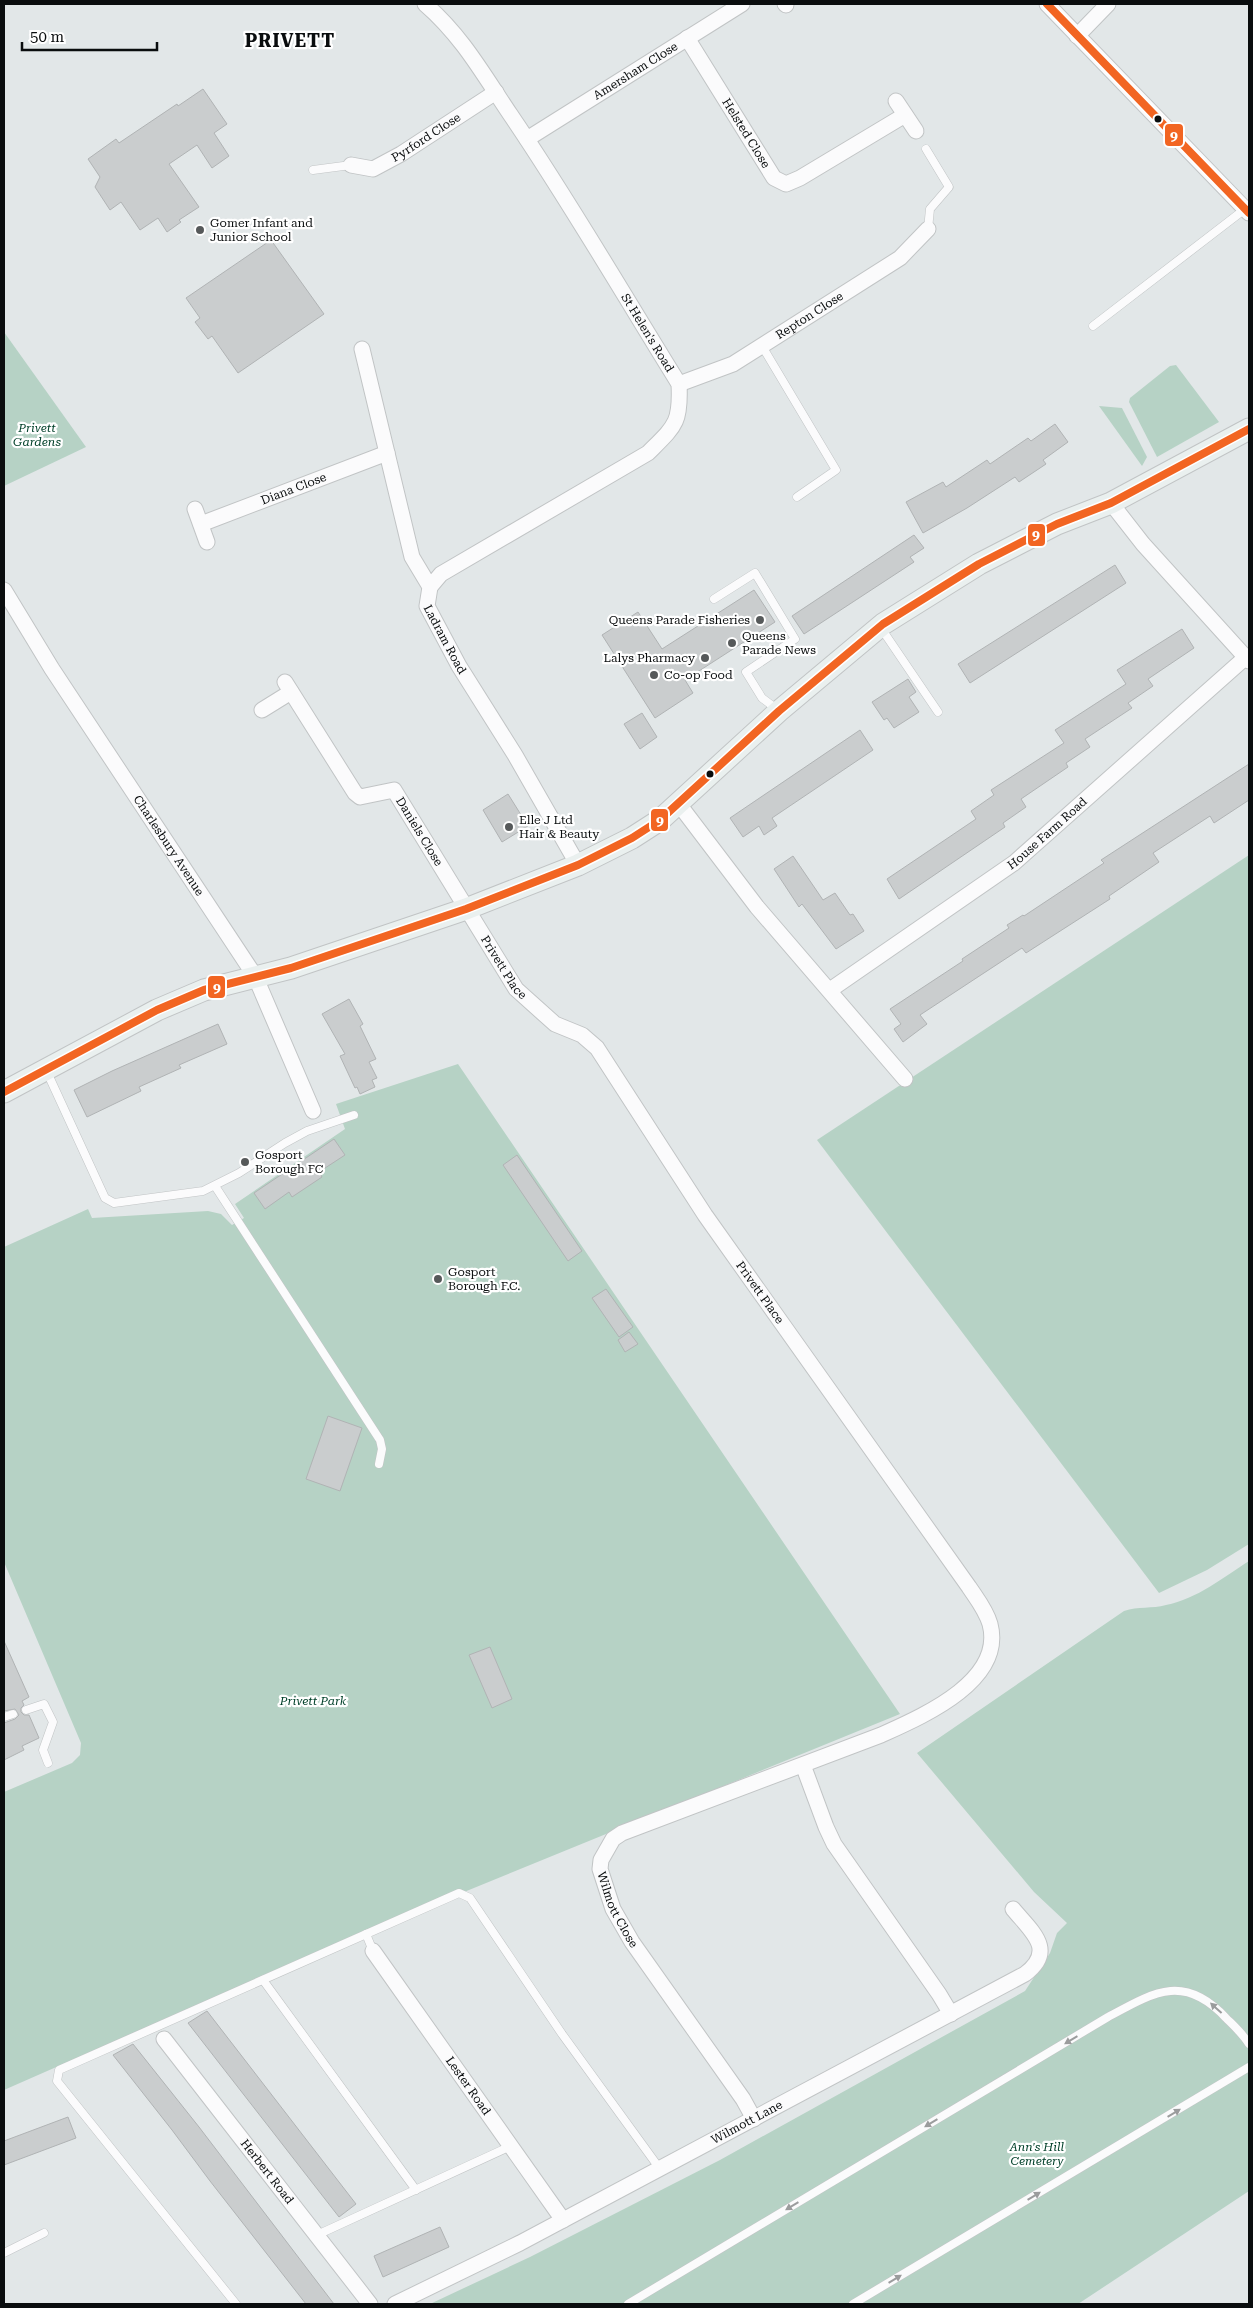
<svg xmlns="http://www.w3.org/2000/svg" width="1253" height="2308" font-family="'Roboto Serif',serif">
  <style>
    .green { fill: #b6d2c5 }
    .building { fill: #cacdce; stroke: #b0b3b4 }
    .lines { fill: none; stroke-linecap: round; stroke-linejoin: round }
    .lane-casing { stroke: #c1c4c5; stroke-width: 9 }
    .street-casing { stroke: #c1c4c5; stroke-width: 17 }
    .secondary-casing { stroke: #c1c4c5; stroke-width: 23 }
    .lane { stroke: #fbfbfc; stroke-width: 8 }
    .street { stroke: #fbfbfc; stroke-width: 15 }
    .secondary { stroke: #eaf0ef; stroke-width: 21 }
    .bus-1-casing { stroke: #fff; stroke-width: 11 }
    .bus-1 { stroke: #f26522; stroke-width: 8 }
    .oneway { fill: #9b9c9d }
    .bus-dot { fill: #0a0d0e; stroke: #fff; stroke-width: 2 }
    .poi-dot { fill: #56595a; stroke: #fff; stroke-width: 2 }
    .labels { text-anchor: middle; stroke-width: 4.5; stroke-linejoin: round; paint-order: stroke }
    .street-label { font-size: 12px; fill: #0a0d0e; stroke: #fff }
    .poi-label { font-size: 12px; fill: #0a0d0e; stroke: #fff; text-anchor: start }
    .park-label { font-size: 12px; font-style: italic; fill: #004029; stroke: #fff }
    .district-label { font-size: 18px; font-weight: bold; letter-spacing: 1px; fill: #0a0d0e; stroke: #fff }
    .line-badge { stroke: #fff; stroke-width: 2 }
    .badge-label { font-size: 14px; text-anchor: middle; font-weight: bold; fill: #fff }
  </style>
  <rect width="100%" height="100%" fill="#e2e7e8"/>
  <g class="green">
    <path d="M4,332L86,447L4,486Z"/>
    <path d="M1176,365L1219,422L1157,457L1129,402L1130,398L1170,366Z"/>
    <path d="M1099,406L1122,408L1147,457L1142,466Z"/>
    <path d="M1249,855V1544L1207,1570L1159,1593L817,1140Z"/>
    <path d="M458,1064L900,1714L327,1948L4,2090V1792L72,1763L80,1755L81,1743L4,1562V1247L88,1209L92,1218L208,1211L221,1214L232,1225L244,1218L235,1204L345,1129L336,1104Z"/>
    <path d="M1249,1561V2191L1078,2304H430L530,2257L720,2160L1025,1991L1050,1953L1057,1933L1067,1923L1034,1892L917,1753L1124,1611C1138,1606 1152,1609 1166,1605C1197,1599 1224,1577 1249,1561Z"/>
  </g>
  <g class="building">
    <path d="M203,89L227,124L214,133L229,156L212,168L197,145L169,164L199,207L179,220L181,222L167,232L158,218L140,230L121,202L110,210L95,187L100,177L88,159L116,139L119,143L177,104L178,106Z"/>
    <path d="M271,240L324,314L238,373L212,336L208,339L195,322L200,318L186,298Z"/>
    <path d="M1055,424L1068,442L1043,460L1046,464L1019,482L1015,477L967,508L923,533L906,502L943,482L946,487L987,460L990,464L1028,438L1031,441Z"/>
    <path d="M914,535L924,548L910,557L914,562L804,634L792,616Z"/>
    <path d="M1115,565L1126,583L970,683L958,664Z"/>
    <path d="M754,590L775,622L685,680L693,693L655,718L602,635L638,612L662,649Z"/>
    <path d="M1182,629L1194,648L1148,679L1153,686L1128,703L1132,708L1085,739L1090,747L1066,763L1068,767L1021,799L1026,807L1003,823L1005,827L899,899L887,879L976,819L971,811L994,795L991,790L1064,743L1055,730L1126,684L1117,670Z"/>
    <path d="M908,679L916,692L909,697L919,712L894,728L887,718L884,720L872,702Z"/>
    <path d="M642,713L657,737L640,749L624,724Z"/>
    <path d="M860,730L873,750L772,818L777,826L764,835L759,826L743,837L730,818Z"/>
    <path d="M1249,764V800L1214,823L1210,816L1153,853L1159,862L1109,896L1110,899L1026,953L1022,948L920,1015L927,1024L903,1042L894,1029L901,1024L890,1009L963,961L962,959L1009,928L1007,925L1023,915L1024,916L1104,863L1101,860Z"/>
    <path d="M508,794L528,826L502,842L483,810Z"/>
    <path d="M793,856L823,900L835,893L850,915L853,914L864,931L836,949L802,904L799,907L774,869Z"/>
    <path d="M349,999L363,1024L360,1026L376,1059L369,1062L377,1078L372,1080L375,1087L360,1094L357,1087L355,1088L340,1056L345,1054L322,1014Z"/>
    <path d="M218,1024L227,1044L179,1065L181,1068L139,1087L141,1091L87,1117L74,1090L112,1071Z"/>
    <path d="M334,1139L345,1155L319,1172L322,1177L292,1197L289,1192L265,1209L254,1193Z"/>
    <path d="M517,1155L582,1251L568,1261L503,1165Z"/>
    <path d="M606,1289L633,1327L619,1337L592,1298Z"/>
    <path d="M629,1332L638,1344L625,1352L618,1340Z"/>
    <path d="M328,1416L362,1428L340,1491L306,1479Z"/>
    <path d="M4,1641L29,1697L22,1701L24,1705L21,1708V1712L24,1715H29L39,1738L22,1746L24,1750L4,1760V1723L15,1719L19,1715L15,1709L4,1711Z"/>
    <path d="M490,1647L512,1699L492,1708L469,1655Z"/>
    <path d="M207,2011L356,2204L339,2217L188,2023Z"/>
    <path d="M133,2044L199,2127L334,2304H306L210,2181L172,2130L113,2055Z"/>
    <path d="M68,2117L76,2138L4,2165V2141Z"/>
    <path d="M440,2227L449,2247L383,2277L374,2256Z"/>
  </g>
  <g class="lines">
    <g class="lane-casing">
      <g id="lane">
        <path d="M926,149L949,187L930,209L928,229"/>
        <path d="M313,170L351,165"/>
        <path d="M1093,326L1245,209"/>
        <path d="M762,346L836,470L797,497"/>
        <path d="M714,599L755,573L795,639L746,672L762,698L778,710"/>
        <path d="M881,628L938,712"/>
        <path d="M47,1072L105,1198L114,1203L203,1191L239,1173L285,1143L307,1131L354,1115"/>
        <path d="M215,1186L380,1440L382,1449L379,1464"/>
        <path d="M26,1710L44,1704L53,1722L43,1750L48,1763"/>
        <path d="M4,1717L13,1714"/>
        <path d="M366,1934L373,1951"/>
        <path d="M263,1980L416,2190"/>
        <path d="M317,2235L511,2146"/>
        <path d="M4,2253L44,2233"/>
        <path d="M236,2304L57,2081L59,2070L459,1893L470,1898L562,2034L660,2169"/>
        <path d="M628,2304L1108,2017C1154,1992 1184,1973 1226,2018C1234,2026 1243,2034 1249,2044"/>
        <path d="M853,2304L1249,2067"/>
      </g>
    </g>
    <g class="street-casing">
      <g id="street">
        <path id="s1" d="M425,4C462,36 483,74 510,114C570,202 623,294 679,384C681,423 675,426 648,453L441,574L430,587"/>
        <path d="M785,4L786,5"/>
        <path d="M1047,4L1249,213"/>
        <path d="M1077,36L1108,4"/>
        <path id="s2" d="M687,38L774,178L786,184L800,178L905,115"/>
        <path d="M896,101L916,131"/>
        <path id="s3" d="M527,139L742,4"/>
        <path id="s4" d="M351,165L373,169L401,154L496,92"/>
        <path id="s5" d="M362,349L412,557L430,587L427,606L459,666L515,755L578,865"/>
        <path id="s6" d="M679,384L733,364L900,258L928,229"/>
        <path d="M1111,503L1143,544L1249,661"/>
        <path d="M195,509L207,542"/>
        <path id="s7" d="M201,524L387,453"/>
        <path id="s8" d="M4,590L52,669L255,976L313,1111"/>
        <path id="s9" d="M285,682L355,793L360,797L394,790L516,989L555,1024L582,1035L597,1048L705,1215L969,1587C977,1599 986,1610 990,1624C1005,1681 923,1716 881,1735L622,1833L613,1839L601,1860L600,1869L613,1909L632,1942L743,2099L754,2119"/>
        <path d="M262,710L291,692"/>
        <path d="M678,803L757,907L905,1079"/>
        <path id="s10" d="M830,990L1014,863L1246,657"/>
        <path d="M803,1765L826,1827L834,1844L939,1994L951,2014"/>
        <path id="s11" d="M373,1951L563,2220"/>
        <path id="s12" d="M164,2039L370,2304"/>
        <path id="s13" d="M395,2304L520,2243L1025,1974C1057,1950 1031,1931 1013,1909"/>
      </g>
    </g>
    <g class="secondary-casing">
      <path id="secondary" d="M4,1092L157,1010L204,990L291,968L466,909L578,865L632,838L660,820L779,711L883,624L979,564L1057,524L1111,503L1249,429"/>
    </g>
    <use href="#lane" class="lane"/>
    <use href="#street" class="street"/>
    <use href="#secondary" class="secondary"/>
    <g class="bus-1-casing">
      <g id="bus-1">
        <path d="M1047,4L1249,213"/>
        <path d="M4,1092L157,1010L204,990L291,968L466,909L578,865L632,838L660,820L779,711L883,624L979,564L1057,524L1111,503L1249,429"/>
      </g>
    </g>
    <use href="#bus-1" class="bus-1"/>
  </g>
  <defs><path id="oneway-solid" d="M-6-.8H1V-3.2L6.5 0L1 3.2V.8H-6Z" transform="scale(1.25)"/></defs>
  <g class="oneway">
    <use href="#oneway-solid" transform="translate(1216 2008) rotate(-138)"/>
    <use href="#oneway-solid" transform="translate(1071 2040) rotate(149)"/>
    <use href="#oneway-solid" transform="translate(1174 2113) rotate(-31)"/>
    <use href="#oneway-solid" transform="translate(931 2123) rotate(149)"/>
    <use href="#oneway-solid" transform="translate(1034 2196) rotate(-31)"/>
    <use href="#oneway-solid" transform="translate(792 2206) rotate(149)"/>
    <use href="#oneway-solid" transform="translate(895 2279) rotate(-31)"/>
  </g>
  <g class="bus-dot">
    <circle cx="1158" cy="119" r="4.5"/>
    <circle cx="710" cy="774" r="4.5"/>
  </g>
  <g class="poi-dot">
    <circle cx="200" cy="230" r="5"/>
    <circle cx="760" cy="620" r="5"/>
    <circle cx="732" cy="643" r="5"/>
    <circle cx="705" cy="658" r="5"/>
    <circle cx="654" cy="675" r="5"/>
    <circle cx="509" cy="827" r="5"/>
    <circle cx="245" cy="1162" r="5"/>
    <circle cx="438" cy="1279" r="5"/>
  </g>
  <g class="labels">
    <g class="street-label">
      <text dy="4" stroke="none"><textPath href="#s3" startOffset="128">Amersham Close</textPath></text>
      <text dy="4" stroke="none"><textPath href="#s2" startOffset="112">Helsted Close</textPath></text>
      <text dy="4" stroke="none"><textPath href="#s4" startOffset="84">Pyrford Close</textPath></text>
      <text dy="4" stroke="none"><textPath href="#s6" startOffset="148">Repton Close</textPath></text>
      <text dy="4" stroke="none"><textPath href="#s1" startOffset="398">St Helen's Road</textPath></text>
      <text dy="4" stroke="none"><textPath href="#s7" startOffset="99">Diana Close</textPath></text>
      <text dy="4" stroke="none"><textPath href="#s5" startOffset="306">Ladram Road</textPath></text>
      <text dy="4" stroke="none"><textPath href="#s9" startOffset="221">Daniels Close</textPath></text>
      <text dy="4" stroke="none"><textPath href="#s10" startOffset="268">House Farm Road</textPath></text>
      <text dy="4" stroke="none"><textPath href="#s8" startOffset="304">Charlesbury Avenue</textPath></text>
      <text dy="4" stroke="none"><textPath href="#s9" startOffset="381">Privett Place</textPath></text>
      <text dy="4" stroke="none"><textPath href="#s9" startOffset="801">Privett Place</textPath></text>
      <text dy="4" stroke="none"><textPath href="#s9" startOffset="1739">Wilmott Close</textPath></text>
      <text dy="4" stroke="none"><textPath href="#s11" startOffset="165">Lester Road</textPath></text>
      <text dy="4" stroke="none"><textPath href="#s13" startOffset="396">Wilmott Lane</textPath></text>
      <text dy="4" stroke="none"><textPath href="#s12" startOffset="168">Herbert Road</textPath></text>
    </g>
    <g class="poi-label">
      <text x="210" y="227">Gomer Infant and<tspan x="210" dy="14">Junior School</tspan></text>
      <text x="750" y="624" text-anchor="end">Queens Parade Fisheries</text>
      <text x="742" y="640">Queens<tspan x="742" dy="14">Parade News</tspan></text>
      <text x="695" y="662" text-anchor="end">Lalys Pharmacy</text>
      <text x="664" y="679">Co-op Food</text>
      <text x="519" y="824">Elle J Ltd<tspan x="519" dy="14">Hair &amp; Beauty</tspan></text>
      <text x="255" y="1159">Gosport<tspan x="255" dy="14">Borough FC</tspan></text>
      <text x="448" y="1276">Gosport<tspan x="448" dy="14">Borough F.C.</tspan></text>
    </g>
    <g class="park-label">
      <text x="37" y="432">Privett<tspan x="37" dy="14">Gardens</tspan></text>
      <text x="313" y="1705">Privett Park</text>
      <text x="1037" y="2151">Ann's Hill<tspan x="1037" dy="14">Cemetery</tspan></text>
    </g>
    <g class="district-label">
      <text x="290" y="47">PRIVETT</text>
    </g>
  </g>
  <g class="line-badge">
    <rect x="1164" y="123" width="20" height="24" rx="5" fill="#f26522"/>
    <rect x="1027" y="523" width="19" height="24" rx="5" fill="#f26522"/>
    <rect x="650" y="808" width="19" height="24" rx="5" fill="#f26522"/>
    <rect x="207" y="975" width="19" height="24" rx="5" fill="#f26522"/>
  </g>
  <g class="badge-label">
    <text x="1174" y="140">9</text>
    <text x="1036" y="539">9</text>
    <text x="660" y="825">9</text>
    <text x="217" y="992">9</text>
  </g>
  <rect width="1253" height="2308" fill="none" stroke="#0a0d0e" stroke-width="10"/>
  <path d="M22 42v8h135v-8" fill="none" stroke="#0a0d0e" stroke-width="2.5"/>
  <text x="30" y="42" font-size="15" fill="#0a0d0e" stroke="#ffffff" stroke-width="4" paint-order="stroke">50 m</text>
</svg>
